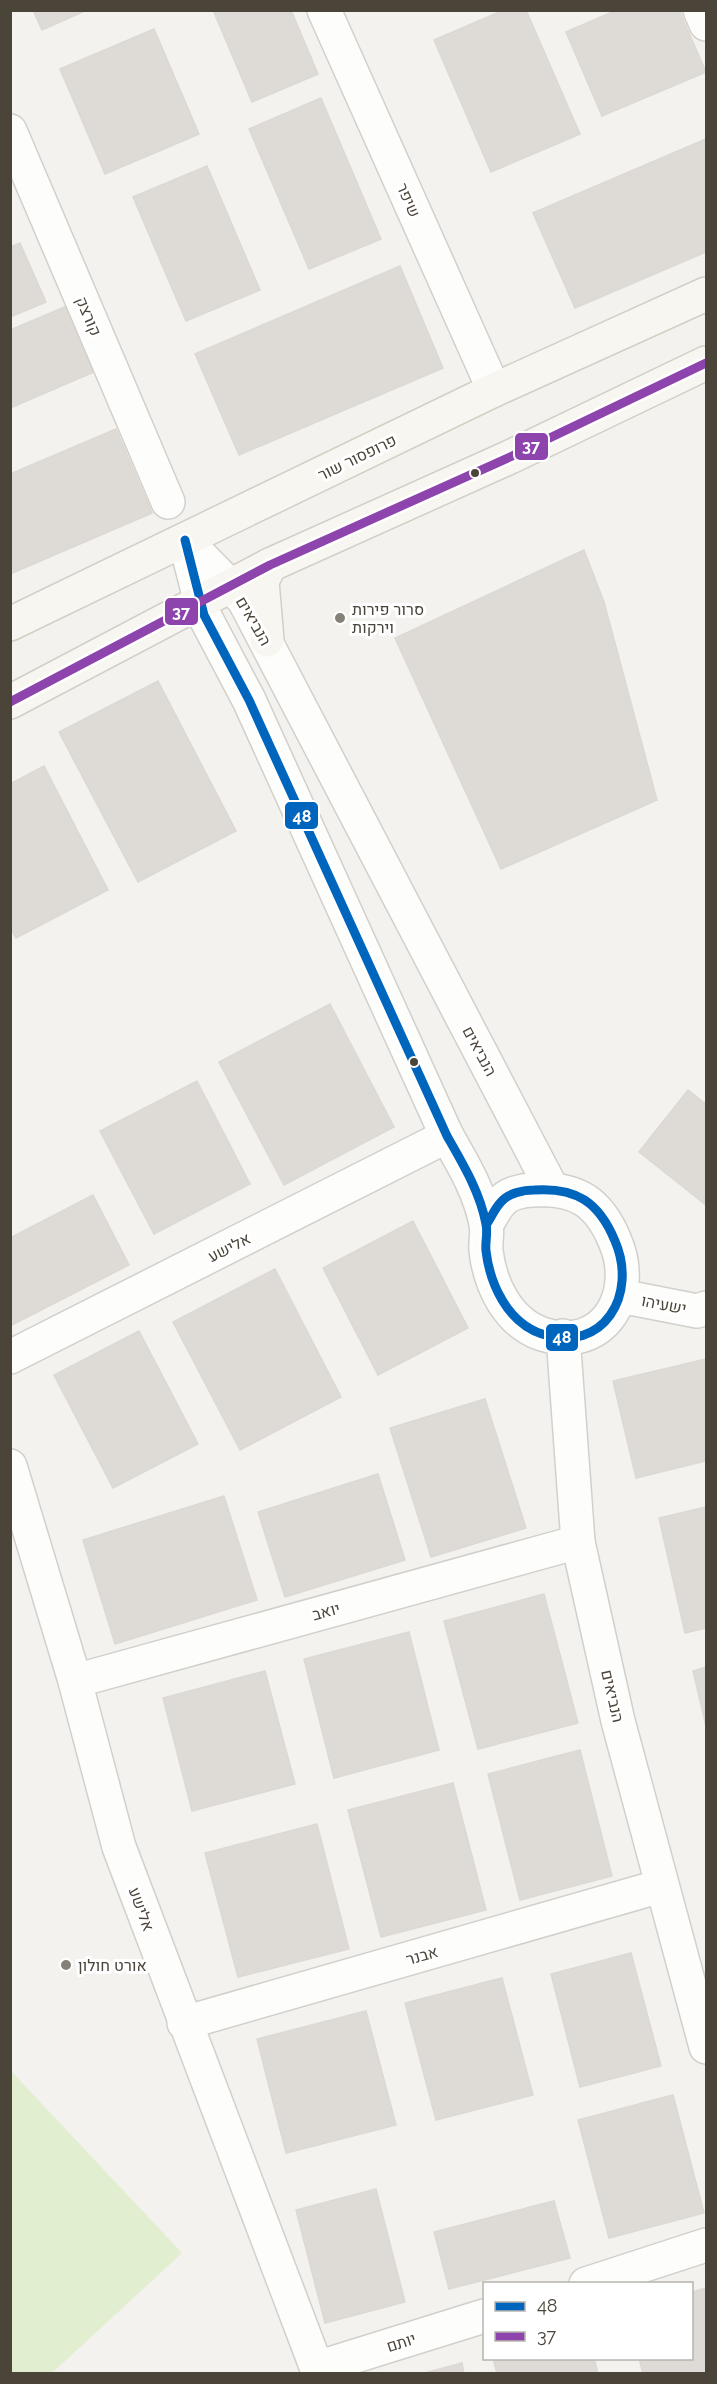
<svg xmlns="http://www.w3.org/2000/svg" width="717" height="2384" font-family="Raleway,Heebo,sans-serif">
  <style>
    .pitch { fill: #e1eecf }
    .building { fill: #dedbd6; stroke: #dcd9d4; stroke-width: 1.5 }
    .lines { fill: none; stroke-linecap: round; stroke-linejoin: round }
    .street-casing { stroke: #d2d0cb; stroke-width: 36 }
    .secondary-casing { stroke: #d3cfc5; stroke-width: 36 }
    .street { stroke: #fdfdfc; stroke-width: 33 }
    .secondary { stroke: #f7f6f1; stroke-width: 33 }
    .bus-1-casing { stroke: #fff; stroke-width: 14 }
    .bus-2-casing { stroke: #fff; stroke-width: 14 }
    .bus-1 { stroke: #0065bd; stroke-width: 9 }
    .bus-2 { stroke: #8e44ad; stroke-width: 9 }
    .bus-dot { fill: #4b4439; stroke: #fff; stroke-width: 2 }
    .poi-dot { fill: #868178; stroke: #fff; stroke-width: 2 }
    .labels { text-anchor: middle; stroke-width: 6; stroke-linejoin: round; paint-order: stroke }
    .street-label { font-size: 16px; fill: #4b4439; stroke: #fff }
    .poi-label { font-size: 16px; fill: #4b4439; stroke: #fff; text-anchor: start }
    .line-badge { stroke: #fff; stroke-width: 2 }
    .badge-label { font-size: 16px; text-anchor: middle; font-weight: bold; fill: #fff }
  </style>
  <rect width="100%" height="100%" fill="#f4f2ee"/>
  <path class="pitch" d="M10,2070L182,2253L52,2373H11Z"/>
  <g class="building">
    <path d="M33,10H87L42,30Z"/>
    <path d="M213,10H291L318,74L252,102Z"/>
    <path d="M504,10H526L580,134L491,172L434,40Z"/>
    <path d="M617,10H679L706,72L602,116L566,32Z"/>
    <path d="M154,29L199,134L105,174L60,69Z"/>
    <path d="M321,98L381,239L309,269L249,129Z"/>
    <path d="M706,139V252L575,308L533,213Z"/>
    <path d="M207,166L260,290L186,321L133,197Z"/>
    <path d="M20,243L46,302L10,317V247Z"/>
    <path d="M400,266L443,368L239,455L195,354Z"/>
    <path d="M67,306L96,371L10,408V330Z"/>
    <path d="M116,429L152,513L10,574V474Z"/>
    <path d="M584,550L604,602L657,800L501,869L395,638Z"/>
    <path d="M158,681L236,831L138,882L59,732Z"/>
    <path d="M44,766L108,890L16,938L10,928V784Z"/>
    <path d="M330,1004L394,1127L284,1185L219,1062Z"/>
    <path d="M197,1081L250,1184L154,1234L100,1131Z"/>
    <path d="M688,1090L706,1104V1205L639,1152Z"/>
    <path d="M93,1195L129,1265L10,1326V1238Z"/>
    <path d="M413,1221L468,1328L378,1375L323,1268Z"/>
    <path d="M275,1269L341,1397L240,1450L173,1322Z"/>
    <path d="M139,1331L198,1444L113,1488L54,1375Z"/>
    <path d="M706,1359V1461L636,1478L613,1381Z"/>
    <path d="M485,1399L526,1528L431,1557L390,1428Z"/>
    <path d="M378,1474L405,1560L285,1597L258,1512Z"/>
    <path d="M224,1496L257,1600L115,1644L83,1540Z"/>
    <path d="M706,1507V1628L685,1633L659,1518Z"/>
    <path d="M544,1594L578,1723L478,1749L444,1621Z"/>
    <path d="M409,1632L439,1750L334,1778L304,1659Z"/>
    <path d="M706,1667V1726L693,1671Z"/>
    <path d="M265,1671L295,1784L192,1811L163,1698Z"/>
    <path d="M580,1750L612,1876L520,1900L488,1774Z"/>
    <path d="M453,1783L486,1910L381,1937L348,1810Z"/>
    <path d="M317,1824L349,1949L238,1977L205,1853Z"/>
    <path d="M631,1953L661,2066L580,2087L551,1974Z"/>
    <path d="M502,1978L533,2095L436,2120L405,2003Z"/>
    <path d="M366,2011L396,2125L286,2153L257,2039Z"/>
    <path d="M673,2095L704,2213L609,2238L578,2120Z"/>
    <path d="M376,2189L405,2302L325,2323L296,2210Z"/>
    <path d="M554,2201L570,2258L449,2289L434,2232Z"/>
    <path d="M706,2288V2374H643L639,2358H692V2292Z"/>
    <path d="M493,2358H594L598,2374H497Z"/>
    <path d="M462,2363L464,2374H421Z"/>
  </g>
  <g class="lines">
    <g class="street-casing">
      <g id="street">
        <path d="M324,10L494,390"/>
        <path d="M700,10L706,24"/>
        <path d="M10,131L168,502"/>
        <path d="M185,540L204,615L249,700L447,1136C463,1164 480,1192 486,1224C488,1233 485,1242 486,1251C490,1284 507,1322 542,1334C604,1354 638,1294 615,1241C599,1202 576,1187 534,1190C524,1190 508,1193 501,1202C495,1208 491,1218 486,1225"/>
        <path d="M185,540L244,600L552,1189"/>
        <path d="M620,1296L697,1311L706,1308"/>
        <path d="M563,1336L578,1542L618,1721L706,2047"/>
        <path d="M10,1357L447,1136"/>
        <path d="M10,1466L75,1681L119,1847L319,2374"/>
        <path d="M75,1681L578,1542"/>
        <path d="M184,2023L661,1886"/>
        <path d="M586,2284L706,2245"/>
        <path d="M317,2368L484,2316"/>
      </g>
    </g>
    <g class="secondary-casing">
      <g id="secondary">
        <path d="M10,624L494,390L706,294"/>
        <path d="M267,640L262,581L270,565"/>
        <path d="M10,702L270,565L510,457L706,363"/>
      </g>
    </g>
    <use href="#street" class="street"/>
    <use href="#secondary" class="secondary"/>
    <g class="bus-1-casing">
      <path id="bus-1" d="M185,540L204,615L249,700L447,1136C463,1164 480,1192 486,1224C488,1233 485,1242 486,1251C490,1284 507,1322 542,1334C604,1354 638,1294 615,1241C599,1202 576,1187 534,1190C524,1190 508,1193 501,1202C495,1208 491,1218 486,1225"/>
    </g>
    <g class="bus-2-casing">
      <path id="bus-2" d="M10,702L270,565L510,457L706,363"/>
    </g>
    <use href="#bus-1" class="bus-1"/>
    <use href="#bus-2" class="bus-2"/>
  </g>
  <g class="bus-dot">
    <circle cx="475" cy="473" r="5"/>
    <circle cx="414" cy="1062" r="5"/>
  </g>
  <g class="poi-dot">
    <circle cx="340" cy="618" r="6"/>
    <circle cx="66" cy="1965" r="6"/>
  </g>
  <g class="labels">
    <g class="street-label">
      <text transform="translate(409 200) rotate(66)" y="6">שיפר</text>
      <text transform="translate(89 316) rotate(67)" y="6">קורצק</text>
      <text transform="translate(357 457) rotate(-26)" y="6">פרופסור שור</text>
      <text transform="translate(254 621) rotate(60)" y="6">הנביאים</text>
      <text transform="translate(480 1051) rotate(62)" y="6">הנביאים</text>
      <text transform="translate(229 1247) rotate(-27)" y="6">אלישע</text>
      <text transform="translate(664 1304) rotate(11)" y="6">ישעיהו</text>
      <text transform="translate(326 1611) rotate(-15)" y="6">יואב</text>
      <text transform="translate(613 1696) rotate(77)" y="6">הנביאים</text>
      <text transform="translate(142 1909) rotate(70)" y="6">אלישע</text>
      <text transform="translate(422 1955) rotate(-16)" y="6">אבנר</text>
      <text transform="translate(401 2342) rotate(-18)" y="6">יותם</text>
    </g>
    <g class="poi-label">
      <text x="352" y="615">סרור פירות<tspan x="352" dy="18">וירקות</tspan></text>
      <text x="78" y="1971">אורט חולון</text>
    </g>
  </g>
  <g class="line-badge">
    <rect x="514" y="432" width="35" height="29" rx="6" fill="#8e44ad"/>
    <rect x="164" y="597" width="35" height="29" rx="6" fill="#8e44ad"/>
    <rect x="284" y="801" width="35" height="29" rx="6" fill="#0065bd"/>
    <rect x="545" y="1323" width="34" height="29" rx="6" fill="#0065bd"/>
  </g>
  <g class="badge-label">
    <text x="531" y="452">37</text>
    <text x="181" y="618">37</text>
    <text x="302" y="822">48</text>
    <text x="562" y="1343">48</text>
  </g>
  <rect width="717" height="2384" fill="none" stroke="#4b4439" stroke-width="24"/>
  <rect x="483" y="2282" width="210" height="78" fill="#ffffff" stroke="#b7b4b0" stroke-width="1.5"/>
  <rect x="495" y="2302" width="30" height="9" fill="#0065bd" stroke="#b7b4b0" stroke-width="1.5"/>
  <text x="537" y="2312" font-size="18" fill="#4b4439">48</text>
  <rect x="495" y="2332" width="30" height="9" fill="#8e44ad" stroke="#b7b4b0" stroke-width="1.5"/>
  <text x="537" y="2342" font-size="18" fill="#4b4439">37</text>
</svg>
